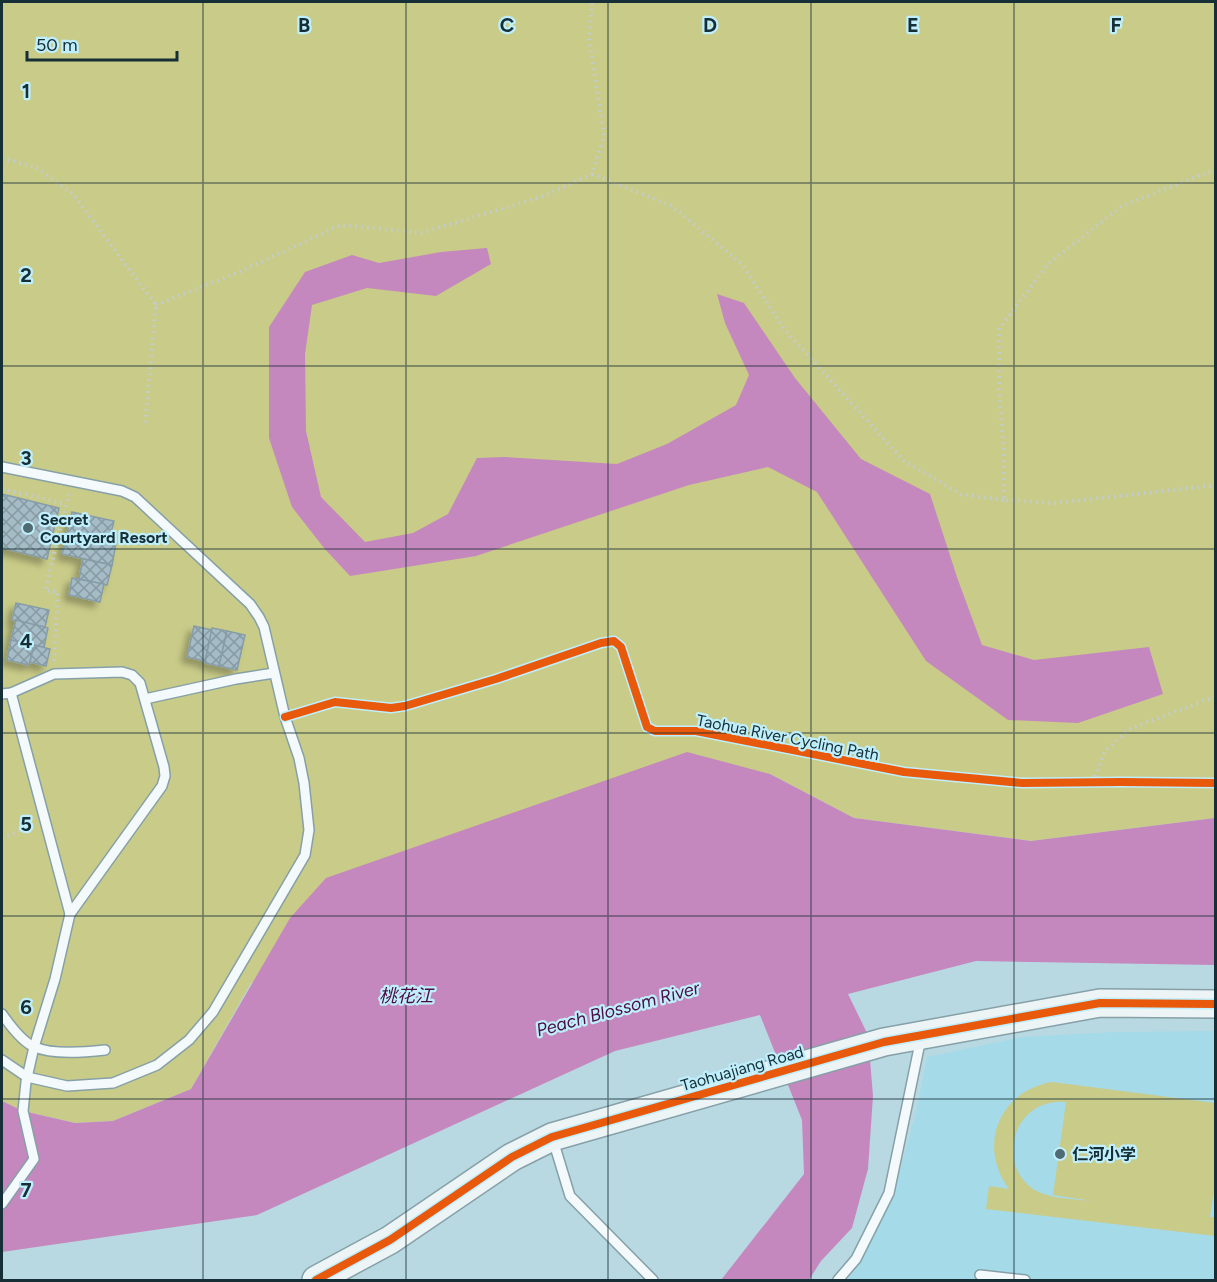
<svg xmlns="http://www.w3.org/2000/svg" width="1217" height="1282" font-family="Figtree,'Noto Sans SC',sans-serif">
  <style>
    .built { fill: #a5dae9 }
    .park { fill: #c9cb88; fill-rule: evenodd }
    .water { fill: #c588be }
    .building { fill: url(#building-cross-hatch); stroke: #869da7; stroke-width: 1.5; filter: url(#shadow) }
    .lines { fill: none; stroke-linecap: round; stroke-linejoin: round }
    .lane-casing { stroke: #86a0a7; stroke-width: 12 }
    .secondary-casing { stroke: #86a0a7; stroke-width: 30 }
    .path { stroke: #c3cdcf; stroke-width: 4; stroke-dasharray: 1.5 4.5; stroke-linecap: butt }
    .lane { stroke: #f4f9fb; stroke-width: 9 }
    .secondary { stroke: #ecf4f6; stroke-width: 27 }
    .cycleway-casing { stroke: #bfeefc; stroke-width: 11 }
    .cycleway { stroke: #e8590c; stroke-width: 8 }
    .grid { fill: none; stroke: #162e35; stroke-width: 1.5; stroke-opacity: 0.55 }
    .poi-dot { fill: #4f6a72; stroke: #bfeefc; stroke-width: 2 }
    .labels { text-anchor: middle; stroke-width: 4.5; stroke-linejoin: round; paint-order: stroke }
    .poi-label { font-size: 16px; font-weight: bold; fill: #162e35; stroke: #bfeefc; text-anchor: start }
    .street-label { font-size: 16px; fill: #162e35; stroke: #bfeefc }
    .water-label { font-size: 18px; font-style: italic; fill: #4d0c3f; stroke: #bfeefc }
    .grid-label { font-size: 20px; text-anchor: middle; font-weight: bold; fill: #162e35; stroke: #bfeefc; stroke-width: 4.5; stroke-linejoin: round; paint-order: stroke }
  </style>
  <defs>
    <pattern id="building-cross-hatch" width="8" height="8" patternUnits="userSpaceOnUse" patternTransform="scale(1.5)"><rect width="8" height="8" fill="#a5bcc6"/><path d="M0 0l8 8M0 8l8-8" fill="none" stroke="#8599a2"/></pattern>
    <filter id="shadow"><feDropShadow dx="-5.5" dy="5.5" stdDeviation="3" flood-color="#0004"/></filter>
  </defs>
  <rect width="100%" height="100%" fill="#b8d9e2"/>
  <path class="built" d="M1215,1031V1280H847L858,1267L892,1199L917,1109L927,1057L1021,1037L1116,1032Z"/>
  <g class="park">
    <path d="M2,2H1215V818L1032,841L854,818L770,774L251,983L191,1089L113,1121L75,1123L23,1111L2,1101Z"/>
    <path d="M1052,1082L1215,1103L1216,1176L1210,1217H1215V1236L986,1209L989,1186L1009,1189C977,1146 999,1091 1052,1082ZM1066,1102L1053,1195L1092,1201C1074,1199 1049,1199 1033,1189C995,1163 1014,1097 1066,1102Z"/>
  </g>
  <g class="water">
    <path d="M487,248L491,264L436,296L367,288L312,305L305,354L306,431L321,497L365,542L413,533L448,514L477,458L504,457L617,464L667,444L736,405L749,375L725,323L717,294L744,303L795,378L861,459L930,494L958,580L982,645L1034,660L1149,647L1163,694L1078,723L1008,720L926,661L817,492L768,467L689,485L476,556L350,576L324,548L292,507L269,438V327L305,272L352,255L379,263L441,252Z"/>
    <path d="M687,752L770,774L854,818L1031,841L1215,818V965L976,961L848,994L868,1035L873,1096L868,1169L852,1228L821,1261L809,1280H721L804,1174L802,1120L760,1015L615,1051L257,1215L2,1252V1101L23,1111L75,1123L113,1121L191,1089L290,918L326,878Z"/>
  </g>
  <g class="building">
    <path d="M2,494L59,508L47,559L2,548Z"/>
    <path d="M72,512L114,521L109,541L116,543L112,565L62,554Z"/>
    <path d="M83,559L112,565L107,585L79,579Z"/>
    <path d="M72,578L104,584L100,602L69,595Z"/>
    <path d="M16,603L49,610L45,627L12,620Z"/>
    <path d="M16,620L48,628L44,647L11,640Z"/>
    <path d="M194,626L212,630L205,661L187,657Z"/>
    <path d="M212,628L227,631L219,666L205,663Z"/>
    <path d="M227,631L245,635L237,670L219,666Z"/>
    <path d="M11,640L34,645L29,665L7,660Z"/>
    <path d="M34,645L50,649L46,666L30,662Z"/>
  </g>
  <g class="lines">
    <g class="lane-casing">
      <g id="lane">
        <path d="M2,467L122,491L135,497L250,604L259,617L264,627L285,717L299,758L304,783L309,830L305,855L213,1012L189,1040L157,1065L113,1083L67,1086L27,1077L2,1060"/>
        <path d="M11,693L70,914"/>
        <path d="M2,694L11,693L54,674L122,672L132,675L140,683L164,767L165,776L162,786L70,914L55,979L34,1047L26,1082L23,1111L34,1159L2,1204"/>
        <path d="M145,699L236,679L274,673"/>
        <path d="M2,1014C9,1024 23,1043 35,1047C52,1055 87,1052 105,1050"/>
        <path d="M553,1140L570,1196L653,1280"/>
        <path d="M980,1275L1025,1280"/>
        <path d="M838,1280L856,1259L889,1193L921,1038"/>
      </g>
    </g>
    <g class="secondary-casing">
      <path id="secondary" d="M316,1280L390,1240L512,1157L552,1137L884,1042L1100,1003L1216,1004"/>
    </g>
    <g class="path">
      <path d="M2,158L37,168L73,194L156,305L145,427"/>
      <path d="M1216,169L1122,206L1048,264L999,329V388L1004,455V500L1055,503L1216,485"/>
      <path d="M592,174L672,206L743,265L784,329L904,461L961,494L1004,500"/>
      <path d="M156,305L239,272L341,225L421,233L541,197L592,174L604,136L589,37L592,2"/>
      <path d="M2,489L66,504"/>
      <path d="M54,661L58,592L45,590L69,494"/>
      <path d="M1093,782L1105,751L1130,729L1216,696"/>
      <path d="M2,838L33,825"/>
    </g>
    <use href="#lane" class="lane"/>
    <use href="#secondary" class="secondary"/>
    <g class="cycleway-casing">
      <g id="cycleway">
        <path d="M285,717L335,702L391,708L405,706L496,679L601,643L614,641L621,647L647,727L655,731H696L904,772L1022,783L1121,782L1216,783"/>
        <path d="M316,1280L390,1240L512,1157L552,1137L884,1042L1100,1003L1216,1004"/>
      </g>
    </g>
    <use href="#cycleway" class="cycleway"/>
  </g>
  <path class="grid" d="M203,2V1280M406,2V1280M608,2V1280M811,2V1280M1014,2V1280M2,183H1216M2,366H1216M2,549H1216M2,733H1216M2,916H1216M2,1099H1216"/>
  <g class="poi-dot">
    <circle cx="28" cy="528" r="6"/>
    <circle cx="1060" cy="1154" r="6"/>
  </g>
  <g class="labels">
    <g class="poi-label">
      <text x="40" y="525">Secret<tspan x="40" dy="18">Courtyard Resort</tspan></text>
      <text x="1072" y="1160">仁河小学</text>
    </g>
    <g class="street-label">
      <text transform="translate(788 737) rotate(11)" y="6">Taohua River Cycling Path</text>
      <text transform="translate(742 1068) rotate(-16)" y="6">Taohuajiang Road</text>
    </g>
    <g class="water-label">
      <text x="406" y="1002">桃花江</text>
      <text transform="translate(618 1009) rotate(-15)" y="6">Peach Blossom River</text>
    </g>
  </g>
  <g class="grid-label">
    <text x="304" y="32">B</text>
    <text x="507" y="32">C</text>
    <text x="710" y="32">D</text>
    <text x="913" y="32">E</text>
    <text x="1116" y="32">F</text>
    <text x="26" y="98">1</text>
    <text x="26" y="282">2</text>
    <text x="26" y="465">3</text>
    <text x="26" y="648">4</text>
    <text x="26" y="831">5</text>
    <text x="26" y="1014">6</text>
    <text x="26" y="1197">7</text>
  </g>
  <rect width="1217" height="1282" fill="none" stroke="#162e35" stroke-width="6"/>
  <path d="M27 51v9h150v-9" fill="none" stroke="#162e35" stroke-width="3"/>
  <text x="36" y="51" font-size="18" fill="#162e35" stroke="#bfeefc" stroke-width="4.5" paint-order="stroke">50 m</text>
</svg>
